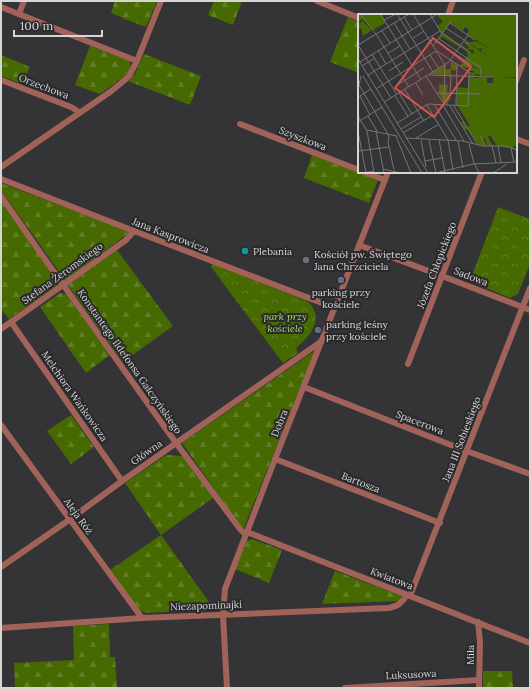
<svg xmlns="http://www.w3.org/2000/svg" width="531" height="689" font-family="Lora,serif">
  <style>
    .forest { fill: url(#forest-firs) }
    .park { fill: url(#park-crowns) }
    .lines { fill: none; stroke-linecap: round; stroke-linejoin: round }
    .minor { stroke: #a1625a; stroke-width: 6 }
    .culture-dot { fill: #0f9aa8; stroke: #2a292c; stroke-width: 1.5 }
    .worship-dot { fill: #6b7280; stroke: #2a292c; stroke-width: 1.5 }
    .service-dot { fill: #5c6f8a; stroke: #2a292c; stroke-width: 1.5 }
    .labels { text-anchor: middle; stroke-width: 4; stroke-linejoin: round; paint-order: stroke }
    .street-label { font-size: 10px; fill: #d6d6d7; stroke: #2a292c }
    .poi-label { font-size: 10px; fill: #d6d6d7; stroke: #2a292c; text-anchor: start }
    .park-label { font-size: 10px; font-style: italic; fill: #a9db65; stroke: #2a292c }
    .inset-road { fill: none; stroke: #757476; stroke-width: 1 }
    .view { fill: #d65454; fill-opacity: 0.15; stroke: #d65454; stroke-width: 2 }
    .inset-edge { fill: none; stroke: #d6d6d7; stroke-width: 2 }
  </style>
  <defs>
    <pattern id="forest-firs" width="22" height="20" patternUnits="userSpaceOnUse"><rect width="22" height="20" fill="#466900"/><path d="M5 1l3.5 6h-7zM16 11l3.5 6h-7z" fill="#607e24"/></pattern>
    <pattern id="park-crowns" width="20" height="18" patternUnits="userSpaceOnUse"><rect width="20" height="18" fill="#466900"/><path d="M2 6a3 3 0 1 1 6 0M12 15a3 3 0 1 1 6 0" fill="none" stroke="#607e24"/></pattern>
  </defs>
  <rect width="100%" height="100%" fill="#343336"/>
  <g class="forest">
    <path d="M115,1H157L146,27L122,18L121,17L111,13Z"/>
    <path d="M214,1H242L233,25L208,15Z"/>
    <path d="M348,17L359,22V73L330,62Z"/>
    <path d="M90,46L130,61C130,63 131,66 130,68C128,75 107,89 100,94L75,85Z"/>
    <path d="M144,54L201,76L190,105L128,81L135,74Z"/>
    <path d="M1,55L30,67L22,84L1,76Z"/>
    <path d="M312,155L378,180L369,203L304,178Z"/>
    <path d="M1,183L130,232L65,280L1,190Z"/>
    <path d="M1,198L59,280L58,284L9,319L1,309Z"/>
    <path d="M117,250L173,326L123,362L68,285Z"/>
    <path d="M60,293L66,294L110,355L86,373L40,307Z"/>
    <path d="M313,352L314,353L243,530L182,443Z"/>
    <path d="M71,415L94,447L71,464L47,431Z"/>
    <path d="M166,455L183,456L213,498L161,535L212,606L206,610L145,613L138,609L110,570L161,535L125,483Z"/>
    <path d="M252,539L282,550L269,583L235,569L247,541Z"/>
    <path d="M335,571L402,596L400,601L322,604Z"/>
    <path d="M109,624L110,657H115L117,688H15L14,663L74,660L73,626Z"/>
    <path d="M483,671H512L513,688H483Z"/>
  </g>
  <g class="park">
    <path d="M498,207L530,219V264L518,294L510,298L474,283L476,279L471,278Z"/>
    <path d="M213,264L307,301C309,303 312,305 313,308C322,324 307,339 296,348L298,353L283,363L211,267Z"/>
  </g>
  <g class="lines">
    <g class="minor">
      <path d="M317,1L359,18"/>
      <path d="M1,7L137,61"/>
      <path d="M19,14L24,1"/>
      <path d="M448,15L453,1"/>
      <path d="M1,80L71,107L76,110L79,113"/>
      <path d="M516,81L524,60"/>
      <path d="M240,124L359,170"/>
      <path d="M516,139L530,144"/>
      <path d="M1,167L110,92L120,84L129,76L137,61L161,1"/>
      <path d="M364,172L385,180"/>
      <path d="M1,179L134,231L335,308"/>
      <path d="M1,196L37,248L176,443L240,529L246,535"/>
      <path d="M359,245L442,276L530,310"/>
      <path d="M11,322L122,481"/>
      <path d="M1,329L126,240L134,231"/>
      <path d="M408,364L482,172"/>
      <path d="M304,387L461,449L530,474"/>
      <path d="M1,425L142,618"/>
      <path d="M275,459L440,523"/>
      <path d="M247,532L530,643"/>
      <path d="M1,567L69,520L122,481L322,341"/>
      <path d="M410,596L530,288"/>
      <path d="M478,622L480,642L479,688"/>
      <path d="M1,628L142,618L389,608C398,606 402,603 407,595"/>
      <path d="M227,688L223,615L225,589L275,459L388,172"/>
      <path d="M345,688L479,680"/>
    </g>
  </g>
  <circle class="culture-dot" cx="245" cy="251" r="4"/>
  <circle class="worship-dot" cx="306" cy="260" r="4"/>
  <g class="service-dot">
    <circle cx="341" cy="280" r="4"/>
    <circle cx="318" cy="330" r="4"/>
  </g>
  <g class="labels">
    <g class="street-label">
      <text transform="translate(44 86) rotate(21)" y="4">Orzechowa</text>
      <text transform="translate(303 138) rotate(21)" y="4">Szyszkowa</text>
      <text transform="translate(171 235) rotate(21)" y="4">Jana Kasprowicza</text>
      <text transform="translate(436 265) rotate(-69)" y="4">Józefa Chłopickiego</text>
      <text transform="translate(62 273) rotate(-36)" y="4">Stefana Żeromskiego</text>
      <text transform="translate(471 276) rotate(21)" y="4">Sadowa</text>
      <text transform="translate(130 361) rotate(55)" y="4">Konstantego Ildefonsa Gałczyńskiego</text>
      <text transform="translate(75 396) rotate(55)" y="4">Melchiora Wańkowicza</text>
      <text transform="translate(420 422) rotate(21)" y="4">Spacerowa</text>
      <text transform="translate(279 423) rotate(-68)" y="4">Dobra</text>
      <text transform="translate(461 439) rotate(-69)" y="4">Jana III Sobieskiego</text>
      <text transform="translate(146 452) rotate(-35)" y="4">Główna</text>
      <text transform="translate(361 482) rotate(21)" y="4">Bartosza</text>
      <text transform="translate(79 516) rotate(54)" y="4">Aleja Róż</text>
      <text transform="translate(392 578) rotate(21)" y="4">Kwiatowa</text>
      <text transform="translate(206 605) rotate(-2)" y="4">Niezapominajki</text>
      <text transform="translate(470 655) rotate(-90)" y="4">Miła</text>
      <text transform="translate(411 674) rotate(-3)" y="4">Luksusowa</text>
    </g>
    <g class="poi-label">
      <text x="253" y="255">Plebania</text>
      <text x="314" y="258">Kościół pw. Świętego<tspan x="314" dy="12">Jana Chrzciciela</tspan></text>
      <text x="341" y="296" text-anchor="middle">parking przy<tspan x="341" dy="12">kościele</tspan></text>
      <text x="326" y="328">parking leśny<tspan x="326" dy="12">przy kościele</tspan></text>
    </g>
    <g class="park-label">
      <text x="285" y="320">park przy<tspan x="285" dy="12">kościele</tspan></text>
    </g>
  </g>
  <g transform="translate(358 14)">
    <rect width="159" height="159" fill="#343336"/>
    <path d="M0,0H24L27,9L15,16L5,5L0,8ZM78,0H159V63H141L159,64V132H155L157,135L139,132L132,121L130,123L135,132H130L126,124L124,125L128,132L121,131L110,115L107,116L103,109L105,107L109,113L112,112L99,91V73L110,74L111,59L116,64L129,63V69H135V63L114,60L116,57H110L115,53L121,56L112,50L111,54L102,52L110,41L108,37L85,23L81,25L85,19L115,40L116,36L109,35L111,33L106,29L107,27L131,43L123,37L124,34L120,35L111,29L118,27L135,37L109,20L111,16L107,13L105,17L92,8L84,19L79,12L85,8ZM5,7L14,16L5,22L3,14L0,16V10ZM93,47L99,51V56H93V61L72,60L87,51V55H93ZM81,70L90,71L89,79H92V84L98,86L92,85L89,91L86,90L81,79Z" fill="#466900"/>
    <path class="inset-road" d="M2,0L18,20L51,73M39,0L75,58M55,0L87,51M72,0L84,20M23,1L63,66M46,3L54,16M26,6L38,0M36,9L52,35M92,9L117,26M88,14L112,30M24,17L32,29M84,19L112,38M80,24L123,54V62M54,25L66,17M78,27L114,51M75,32L93,7M20,36L28,50M79,37L117,62M30,39L42,32M14,40L39,81M72,41L81,55M0,45L70,159M2,48L78,1M4,52L17,44M31,57L45,48M10,61L82,17M71,61L135,63M5,62L64,159M68,62L86,90M58,69L65,81M41,70L66,54M1,71L31,122M0,75L3,62M18,75L78,37M47,76L66,107M41,79L54,100M79,79L122,80M92,79L93,61M2,82L12,101M37,82L50,102M0,83L13,75M33,84L0,31L51,0M26,88L91,48L110,21M76,90L98,126M86,90L87,51M69,91L90,126L95,156M85,91L106,127M98,91L99,51M92,92L115,130M96,92L120,131M0,102L9,117L16,159M10,102L19,117M0,108L24,93M39,109L70,90L110,92L111,58M43,115L63,103M9,116L39,122M0,117L8,159M18,117L26,159M45,119L75,101M122,121L128,132M31,122L30,128L36,156M38,122L53,159M48,124L105,127L125,132H148L159,136M58,124L81,110M63,126L68,153M71,126L78,159M81,126L87,158M100,127L105,154M111,130L116,149L121,159M134,132L138,149M140,132L143,149M153,134L156,148M0,137L31,133M67,147L84,144M25,155L43,159M4,159L16,157M77,159L115,150L159,148M135,159L149,150"/>
    <path class="view" d="M75,24L113,53L76,103L37,74Z"/>
    <rect width="159" height="159" class="inset-edge"/>
  </g>
  <rect width="531" height="689" fill="none" stroke="#d6d6d7" stroke-width="4"/>
  <path d="M14 30v6h88v-6" fill="none" stroke="#d6d6d7" stroke-width="2"/>
  <text x="20" y="30" font-size="12" fill="#d6d6d7" stroke="#2a292c" stroke-width="3" paint-order="stroke">100 m</text>
</svg>
